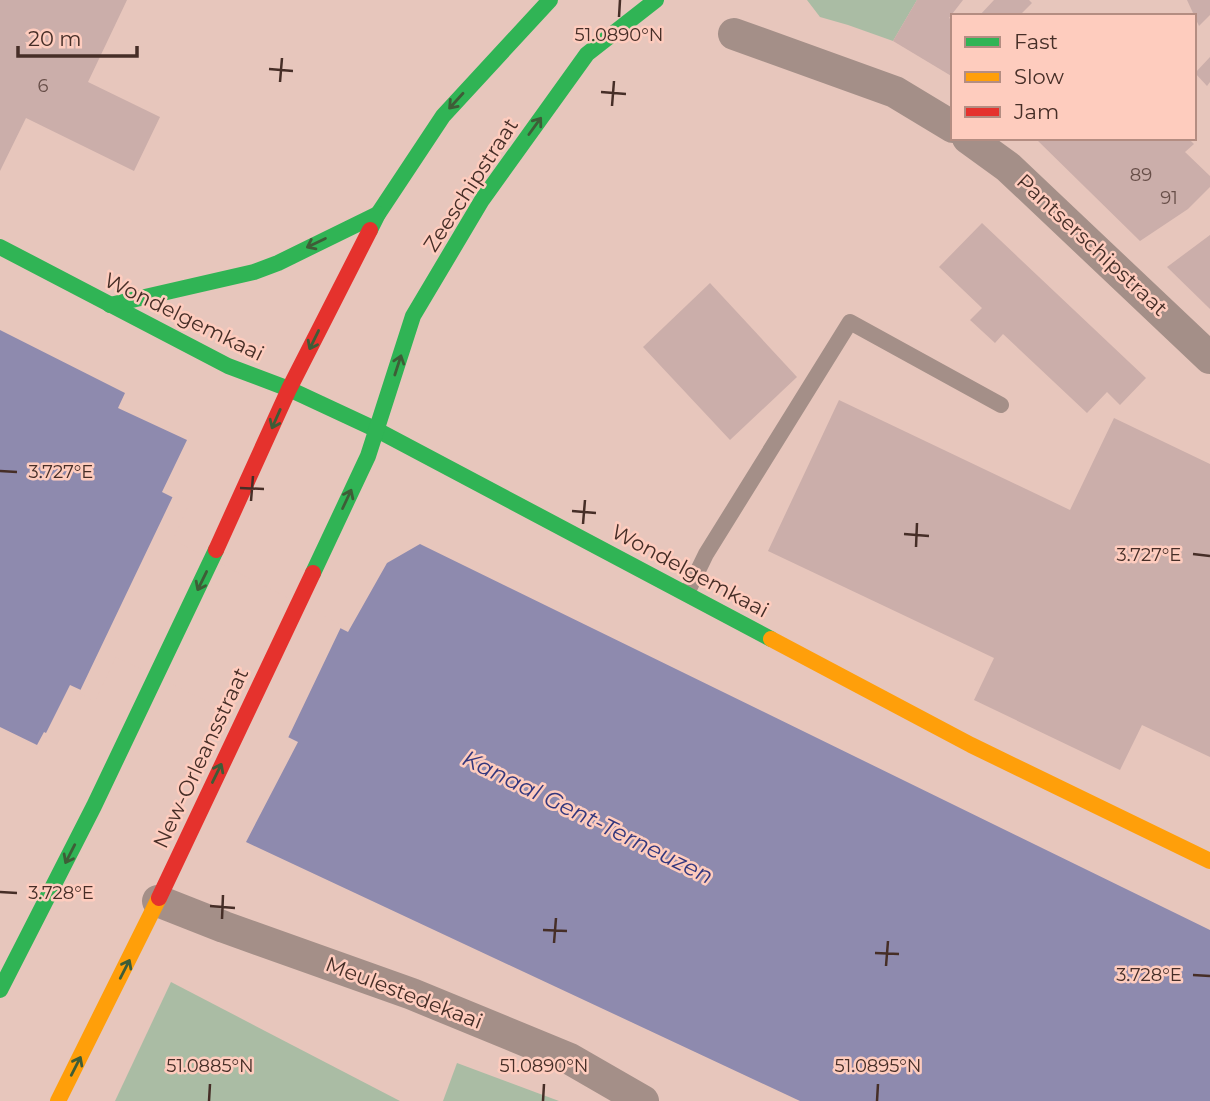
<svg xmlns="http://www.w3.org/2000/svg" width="1210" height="1101" font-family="Montserrat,sans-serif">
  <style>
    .green { fill: #aabca4 }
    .water { fill: #8e8aae }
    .pier { fill: #e7c6bc }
    .building { fill: #cbaeaa }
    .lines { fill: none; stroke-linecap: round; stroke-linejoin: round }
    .lane { stroke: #a48f88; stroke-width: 16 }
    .street { stroke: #a48f88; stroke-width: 32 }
    .fast { stroke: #30b455; stroke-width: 16 }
    .slow { stroke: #ff9f0a; stroke-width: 16 }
    .jam { stroke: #e5322d; stroke-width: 16 }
    .oneway { stroke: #3e5d37 }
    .ticks { fill: none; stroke: #462e27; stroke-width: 2.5 }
    .labels { text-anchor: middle; stroke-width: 5; stroke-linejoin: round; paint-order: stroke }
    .number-label { font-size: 18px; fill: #674e48 }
    .street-label { font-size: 21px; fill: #462e27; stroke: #feccbe }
    .water-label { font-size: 23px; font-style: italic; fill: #33377d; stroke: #feccbe }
    .ticks-label { font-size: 18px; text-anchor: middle; fill: #462e27; stroke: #feccbe; stroke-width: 5; stroke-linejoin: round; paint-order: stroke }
  </style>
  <rect width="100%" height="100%" fill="#e7c6bc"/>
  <g class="green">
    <path d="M807,0H917L893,41L848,25L820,17Z"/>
    <path d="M171,982L400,1101H115Z"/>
    <path d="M457,1063L559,1101H443Z"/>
  </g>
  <path class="water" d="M0,330L125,393L118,408L187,440L162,492L186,504L168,541L348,632L387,563L420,544L1210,930V1101H800L246,842L298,742L115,652L94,696L70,685L46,733L44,732L37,745L0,727Z"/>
  <path class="pier" d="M174,494L188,501L189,504L173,540L342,625L287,740L116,657L96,699L92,700L79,693Z"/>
  <g class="building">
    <path d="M0,0H127L88,82L160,117L134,171L26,118L0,171Z"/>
    <path d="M917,0H963L949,18L953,20V77L893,41Z"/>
    <path d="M994,0H1029L1032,3L1022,13L1025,16H979Z"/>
    <path d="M1187,0H1210V15L1199,26Z"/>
    <path d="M1210,57V82L1207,86L1195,73Z"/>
    <path d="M1035,138H1188L1194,144L1185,152L1210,176V187L1188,209L1140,241Z"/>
    <path d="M982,223L1146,378L1120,405L1107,392L1087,413L1003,334L995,343L970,320L982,308L939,267Z"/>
    <path d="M1210,235V309L1167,267Z"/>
    <path d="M710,283L797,377L730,440L643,347Z"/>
    <path d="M839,400L1070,510L1114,418L1210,464V757L1142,725L1120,770L974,700L994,658L768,551Z"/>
  </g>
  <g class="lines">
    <path class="lane" d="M687,593L706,554L850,322L1001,405"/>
    <g class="street">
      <path d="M734,34L895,92L953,127"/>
      <path d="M968,138L1008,167L1210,358"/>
      <path d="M158,901L224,927L412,994L570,1059L643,1101"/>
    </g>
    <g class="fast">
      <path d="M370,230L378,214L443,116L550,0"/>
      <path d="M0,247L228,366L289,389L377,430L771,639"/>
      <path d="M110,305L254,272L278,263L378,214"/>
      <path d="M313,573L368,456L413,316L482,200L587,54L656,0"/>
      <path d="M0,990L94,806L216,550"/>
    </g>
    <g class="slow">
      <path d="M771,639L971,745L1210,861"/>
      <path d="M58,1101L159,898"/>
    </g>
    <g class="jam">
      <path d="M216,550L289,389L370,230"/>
      <path d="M159,898L313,573"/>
    </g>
  </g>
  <defs><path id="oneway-shaft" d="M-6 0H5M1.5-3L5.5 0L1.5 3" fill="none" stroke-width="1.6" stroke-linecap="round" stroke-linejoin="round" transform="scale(1.75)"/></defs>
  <g class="oneway">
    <use href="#oneway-shaft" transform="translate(456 101) rotate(132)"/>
    <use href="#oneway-shaft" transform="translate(535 126) rotate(-54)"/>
    <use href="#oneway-shaft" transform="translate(316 243) rotate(154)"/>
    <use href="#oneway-shaft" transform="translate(314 340) rotate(116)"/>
    <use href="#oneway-shaft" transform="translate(398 365) rotate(-72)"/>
    <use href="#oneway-shaft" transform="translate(276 419) rotate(114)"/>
    <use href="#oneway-shaft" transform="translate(347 499) rotate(-65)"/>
    <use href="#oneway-shaft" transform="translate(202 581) rotate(116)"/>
    <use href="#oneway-shaft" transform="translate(217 773) rotate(-64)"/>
    <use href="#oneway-shaft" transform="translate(70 854) rotate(117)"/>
    <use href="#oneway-shaft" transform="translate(125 969) rotate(-63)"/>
    <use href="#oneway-shaft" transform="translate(76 1066) rotate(-63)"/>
  </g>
  <path class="ticks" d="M619,17L620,0M269,69L293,71M280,82L282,58M601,92L626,94M612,106L614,81M0,471L17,472M240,488L264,489M251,501L253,476M572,511L596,513M583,524L585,500M904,534L929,536M916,547L917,523M1193,554L1210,556M0,892L17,893M210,906L235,908M222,919L223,895M543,930L567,931M554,943L556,918M875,953L899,954M886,966L888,941M1193,975L1210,976M209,1101L210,1084M543,1101L544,1084M877,1101L878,1084"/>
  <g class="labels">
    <g class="number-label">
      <text x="43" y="92">6</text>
      <text x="1141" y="181">89</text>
      <text x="1169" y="204">91</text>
    </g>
    <g class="street-label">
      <text transform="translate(471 185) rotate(-57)" y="7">Zeeschipstraat</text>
      <text transform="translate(1092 245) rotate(43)" y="7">Pantserschipstraat</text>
      <text transform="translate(184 317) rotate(26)" y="7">Wondelgemkaai</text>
      <text transform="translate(690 571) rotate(28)" y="7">Wondelgemkaai</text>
      <text transform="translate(201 758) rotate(-65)" y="7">New-Orleansstraat</text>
      <text transform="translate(404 993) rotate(21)" y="7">Meulestedekaai</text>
    </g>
    <g class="water-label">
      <text transform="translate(588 817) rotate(26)" y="8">Kanaal Gent-Terneuzen</text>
    </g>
  </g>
  <g class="ticks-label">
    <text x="619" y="41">51.0890°N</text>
    <text x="61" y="478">3.727°E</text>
    <text x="1149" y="561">3.727°E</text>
    <text x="61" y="899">3.728°E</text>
    <text x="1149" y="981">3.728°E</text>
    <text x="210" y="1072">51.0885°N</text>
    <text x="544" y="1072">51.0890°N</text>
    <text x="878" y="1072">51.0895°N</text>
  </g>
  <rect x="951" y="14" width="245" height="126" fill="#feccbe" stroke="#b48d82" stroke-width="2"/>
  <rect x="965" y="37" width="35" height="10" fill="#30b455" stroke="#b48d82" stroke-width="2"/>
  <text x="1014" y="49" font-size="21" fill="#462e27">Fast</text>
  <rect x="965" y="72" width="35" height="10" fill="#ff9f0a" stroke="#b48d82" stroke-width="2"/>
  <text x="1014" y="84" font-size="21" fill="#462e27">Slow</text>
  <rect x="965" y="107" width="35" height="10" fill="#e5322d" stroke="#b48d82" stroke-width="2"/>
  <text x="1014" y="119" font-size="21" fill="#462e27">Jam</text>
  <path d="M18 46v10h119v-10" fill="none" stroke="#462e27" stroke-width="3.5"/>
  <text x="28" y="46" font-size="21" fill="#462e27" stroke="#feccbe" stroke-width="5" paint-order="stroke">20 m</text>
</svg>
